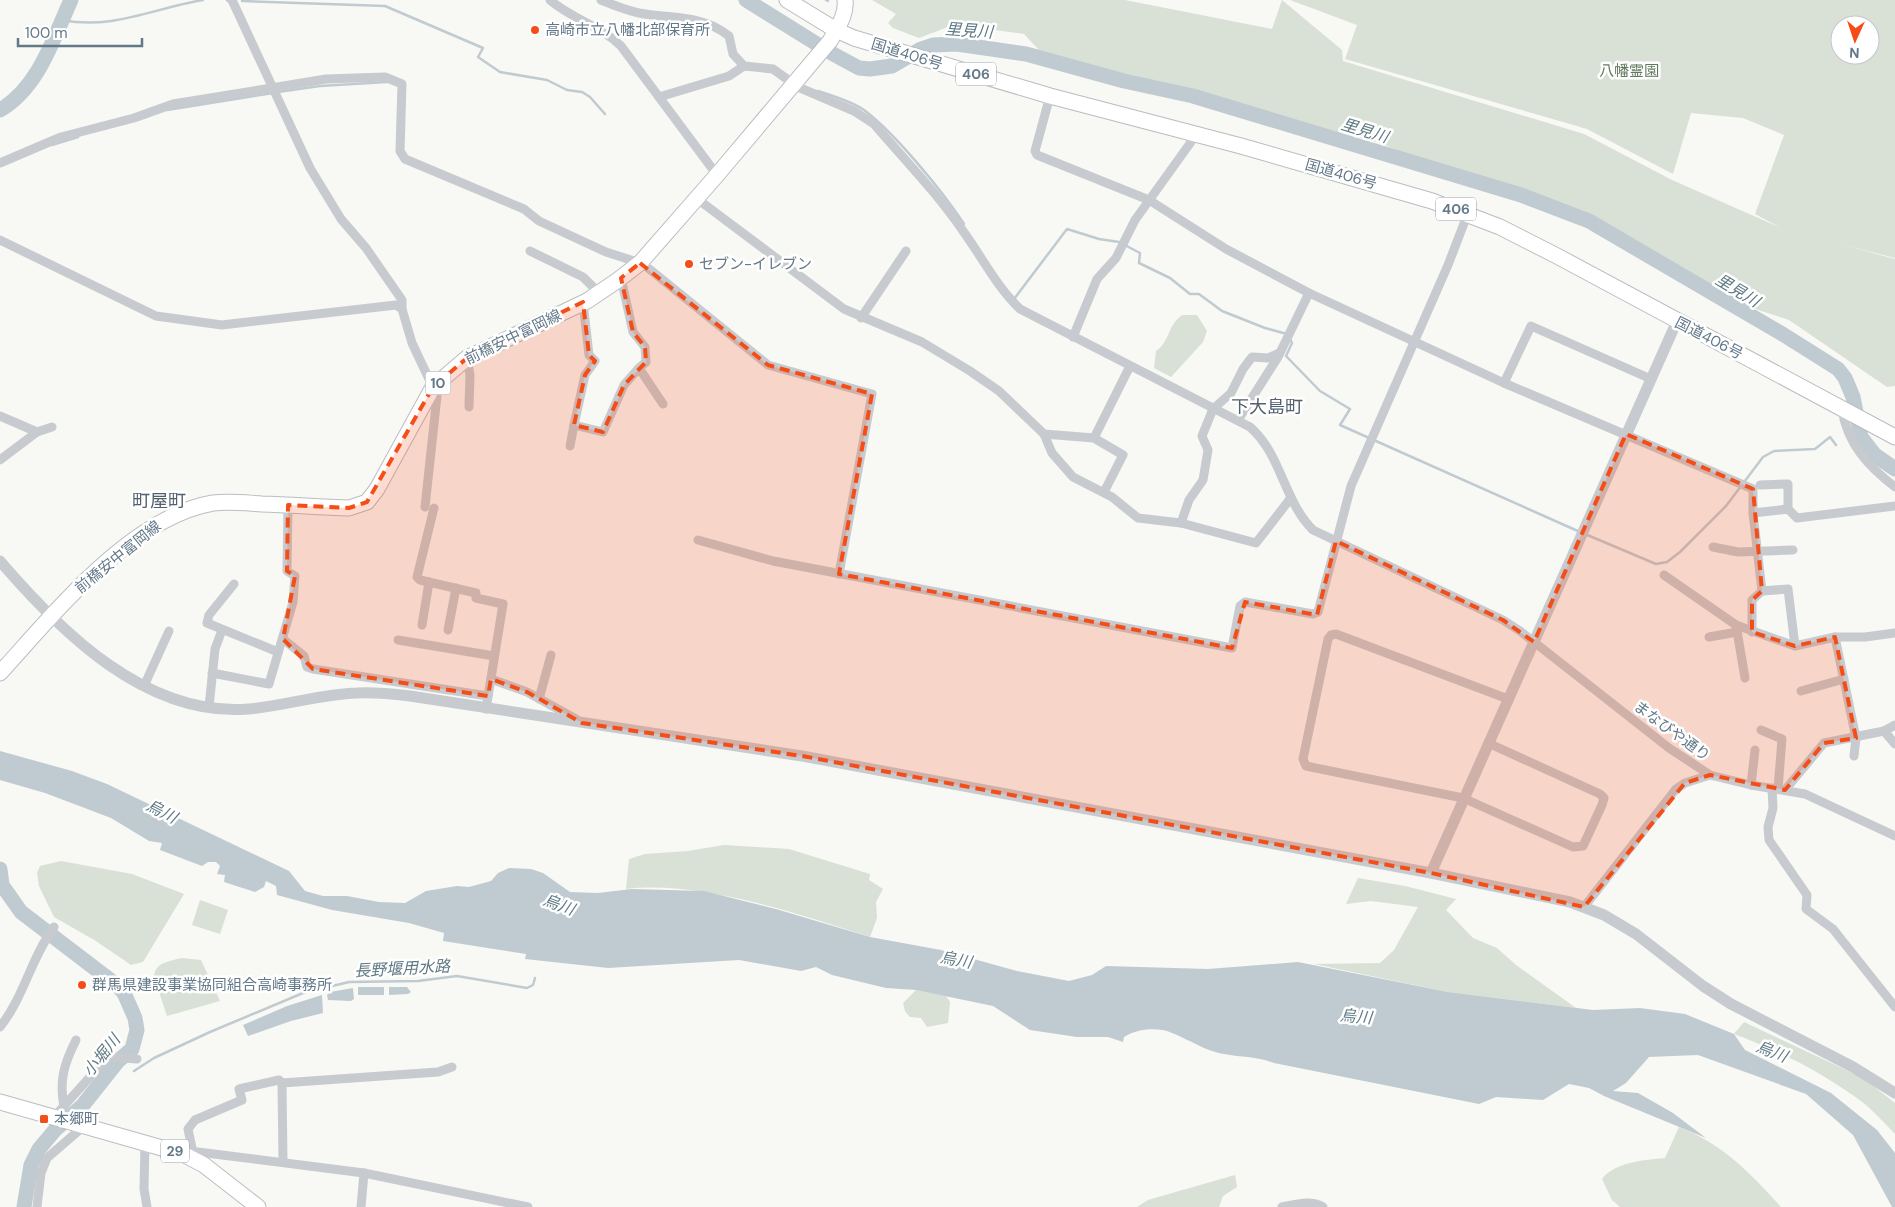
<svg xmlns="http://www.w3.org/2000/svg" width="1895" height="1207" font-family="'DM Sans','Noto Sans JP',sans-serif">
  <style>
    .green { fill: #d9e0d5; fill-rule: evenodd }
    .water { fill: #c0cbd1 }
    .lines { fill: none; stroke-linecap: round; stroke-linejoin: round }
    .stream { stroke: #c0cbd1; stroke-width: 2.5 }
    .river { stroke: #c0cbd1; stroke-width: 15 }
    .primary-casing { stroke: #babec2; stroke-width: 17 }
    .trunk-casing { stroke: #b9bdc0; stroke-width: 17 }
    .minor { stroke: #c7cbcf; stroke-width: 9 }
    .tertiary { stroke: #c7cbcf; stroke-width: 11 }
    .primary { stroke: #fff; stroke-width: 15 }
    .trunk { stroke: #fff; stroke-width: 15 }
    .marked { fill: #f54d17; fill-opacity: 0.2; stroke: #f54d17; stroke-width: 4; stroke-dasharray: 10 6; stroke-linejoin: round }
    .poi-dot { fill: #f54d17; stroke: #fff; stroke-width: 2 }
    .labels { text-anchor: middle; stroke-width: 5; stroke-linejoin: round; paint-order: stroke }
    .shield { fill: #fff; stroke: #92a0ac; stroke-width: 1 }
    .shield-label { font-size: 14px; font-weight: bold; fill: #637889 }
    .poi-label { font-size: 15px; fill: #637889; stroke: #fff; text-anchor: start }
    .street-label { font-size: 15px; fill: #637889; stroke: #fff }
    .park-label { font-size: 15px; fill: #647a5f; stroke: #fff }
    .water-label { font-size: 16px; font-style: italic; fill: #5f7a84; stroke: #fff }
    .quarter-label { font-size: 18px; fill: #52616d; stroke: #fff }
  </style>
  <rect width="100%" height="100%" fill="#f8f8f4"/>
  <g class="green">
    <path d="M872,0H1125L1272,29L1282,0L1342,50L1343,61L1584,134L1672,180L1781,228L1755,214L1784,135L1743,118L1691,113L1673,174L1587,129L1345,59L1357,25L1290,0H1895V258L1840,244L1895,259V386L1887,387L1789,320L1734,302L1676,264L1594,221L1511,189L1471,180L1377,142L1249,109L1156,90L1113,76L1040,51L1024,34L961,25L948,27L919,38L893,28L888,23L896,14ZM1840,25H1870V55H1840Z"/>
    <path d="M1183,315H1197L1207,331L1203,342L1171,377L1154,368L1156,351C1170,342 1168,323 1183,315Z"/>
    <path d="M724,845L789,849L870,874L869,880L883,889L876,902L877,918L870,937C800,914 699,880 626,889L629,859L645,854L688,851Z"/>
    <path d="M61,861L132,874L184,894L143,962L131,965L96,941L54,917L39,886L37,873L40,866Z"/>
    <path d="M1358,878L1405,886L1456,899L1446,910L1473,938L1497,948L1516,965L1576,1008L1448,992L1314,964L1380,963L1394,950L1418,907L1371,901L1346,904Z"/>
    <path d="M200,900L228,910L220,934L192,925Z"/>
    <path d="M182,958L201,960L220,1001L167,1016L154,977C155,962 170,961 182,958Z"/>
    <path d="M916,990L946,996L950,1002L948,1023L927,1027L921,1018L910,1017L905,1011L903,1003Z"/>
    <path d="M1744,1022L1863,1078L1895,1103V1134C1884,1123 1874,1111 1861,1101C1822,1072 1780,1051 1734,1034Z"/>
    <path d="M1679,1127C1724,1145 1749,1172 1781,1207H1620L1612,1200L1602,1179C1615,1162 1644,1160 1665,1158Z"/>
    <path d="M1235,1175L1237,1187L1223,1196L1219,1207H1137L1148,1200Z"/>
  </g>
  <g class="water">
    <path d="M0,751L72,771L107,784L289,871L305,891L323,896H347L379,902L405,903L426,891L457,886L469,887L491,881L498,873L509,868L531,869L543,873L570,892L598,893L632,889L704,891L776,909L870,937L941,950L1017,971L1069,981L1092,975L1106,966L1208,969L1298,962L1448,992L1593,1010L1640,1008L1685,1014L1734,1034L1745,1050L1831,1093L1877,1130L1895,1153V1207H1892L1853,1135L1806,1094L1698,1055L1649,1057L1626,1083L1613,1091L1638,1093L1673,1113L1706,1138L1604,1096L1589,1088L1569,1084L1543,1100L1496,1097L1479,1104L1274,1063C1254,1055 1233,1058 1212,1051C1199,1047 1173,1031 1162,1030C1149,1028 1135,1030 1124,1037L1123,1042L1108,1037H1077L1030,1030L993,1006L916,990L886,988L832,975L816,967L801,971L739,960L608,968L525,959L526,954L443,941L444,933L409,923L332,910L277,895L276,886L266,881L264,887L255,892L224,882L225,875L217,874L220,866L216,862H208L202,866L160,850L162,843L149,841L111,818L45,793L0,780Z"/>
    <path d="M384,987V995H358V987Z"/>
    <path d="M389,987H407L411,992L408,994L389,995Z"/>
    <path d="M353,988L354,999L351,1001L328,1000L327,995L330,992Z"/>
    <path d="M322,995L323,1013L291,1021L248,1036L243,1025L287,1006Z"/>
  </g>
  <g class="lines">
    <g class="stream">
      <path d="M227,0L228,1"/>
      <path d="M826,0L828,1"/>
      <path d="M242,1L385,6L483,48L478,57L500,72L547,80L567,90L582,92L590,97L605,114"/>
      <path d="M62,20C113,30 154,8 203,0"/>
      <path d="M818,91C833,96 851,101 864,110C895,133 943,192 964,224"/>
      <path d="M278,92L320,86L387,82"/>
      <path d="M167,110L273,93"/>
      <path d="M52,145L78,137"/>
      <path d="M1014,299L1067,229L1099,239L1119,242L1140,253L1139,263L1170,278L1190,294H1199L1222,311L1265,328L1287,334"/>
      <path d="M1290,339L1292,343L1286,356L1320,391L1350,409L1340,425L1580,532"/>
      <path d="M1585,534L1656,564L1667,562L1680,552L1726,506L1763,457L1774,451L1815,449L1830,437L1836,445"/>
      <path d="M134,1071L154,1058L210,1032L303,993L349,982L418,981L457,976L527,988L533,985L535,978"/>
    </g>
    <g class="river">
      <path d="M746,0L833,54L859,68L870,69L892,66L921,49L933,45L957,44L1026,54L1124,81L1193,96L1521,195L1589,221L1784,335L1838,369L1845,378L1853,397L1861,437L1875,455L1895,469"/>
      <path d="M0,110C39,87 53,39 71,0"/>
      <path d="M0,869L2,885L21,912L118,986L124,993L135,1018L137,1030L132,1049L118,1061L83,1105L55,1130L39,1149L31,1165L24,1207"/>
    </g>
    <g class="primary-casing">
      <g id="primary">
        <path d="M0,673C54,614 131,517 213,503C229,501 246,503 262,504C291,505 320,507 349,508L367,502L377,489L433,387L467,358L587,301L618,280L640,263L717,175L830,41C837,28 847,15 845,0"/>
        <path d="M0,1102L183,1154L204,1165L258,1207"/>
      </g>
    </g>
    <g class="trunk-casing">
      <path id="trunk" d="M787,0L836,30L854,38L1050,96L1241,146L1432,201L1500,227L1557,256L1895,437"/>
    </g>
    <g class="minor">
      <path d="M232,0L310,168L341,219L366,248L402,300V309L412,343L437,396L425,507"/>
      <path d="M550,0C572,19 601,26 621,46L717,175"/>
      <path d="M601,0C613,5 626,10 639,13C670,19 702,14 729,36L733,54L744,66L773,69L798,87L854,111L874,124C904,159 937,193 963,231C982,257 996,286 1020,309L1250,427C1282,455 1283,500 1313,530L1503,620L1520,631L1669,748L1710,775L1751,785L1805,794L1895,836"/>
      <path d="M1050,96L1035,151L1037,155L1149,200L1226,249L1309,293L1504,383L1753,489V513L1788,509L1797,518L1895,506"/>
      <path d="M659,97L729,76L744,66"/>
      <path d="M0,163L61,137L134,118L173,104L326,79L385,77L402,84L400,151L405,159L524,209L539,221L606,252L640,263L648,268L768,365L872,394L839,574"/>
      <path d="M696,198L844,309L922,342L970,371L999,391L1044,434L1052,453L1073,477L1112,497L1138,518L1181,523L1256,543L1290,499"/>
      <path d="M0,240L156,316L222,325L396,305L402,309"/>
      <path d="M530,251L583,277L599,293"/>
      <path d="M621,278L633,332L645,347L646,362L639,368"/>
      <path d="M861,318L906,251"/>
      <path d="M1073,337L1097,279L1116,258L1135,220L1196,135"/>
      <path d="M467,358L470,375L469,407"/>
      <path d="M1504,383L1531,326L1651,379"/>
      <path d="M1842,409C1847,444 1869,467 1895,487"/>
      <path d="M0,416L37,432"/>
      <path d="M1238,420L1278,357L1309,293"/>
      <path d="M574,425L585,375L595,361L589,355L583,302"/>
      <path d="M1044,434L1094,438L1123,455L1104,492"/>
      <path d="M1094,438L1130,366"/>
      <path d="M570,446L574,425L603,432L624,385L639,368L663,404"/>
      <path d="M0,460L37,432L52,427"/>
      <path d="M1760,485L1788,484V509"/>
      <path d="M434,508L417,577L420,580L476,593V598L503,604L486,709"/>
      <path d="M1753,513L1762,591L1788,589L1795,646L1835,637L1856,738L1854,756"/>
      <path d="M1181,523L1189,500L1203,480L1208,450L1202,436L1213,409L1231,393L1243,369L1252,357L1268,358L1279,353"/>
      <path d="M698,540L773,561L1232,648L1240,606L1245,602L1313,614L1318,612L1351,486L1448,265L1468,213"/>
      <path d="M1713,547L1738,552L1793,550"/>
      <path d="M1664,575L1736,625"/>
      <path d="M234,584L209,615L207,623L278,652"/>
      <path d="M422,625L429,582"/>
      <path d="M448,630L456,588"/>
      <path d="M1752,632V600L1762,591"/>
      <path d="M1709,637L1737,632"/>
      <path d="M1835,637H1865L1895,633"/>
      <path d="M283,639L304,656L307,667L313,669L488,696"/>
      <path d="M398,640L494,656"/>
      <path d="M212,673L269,684L293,602L295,576L287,571L288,505"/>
      <path d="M1745,678L1736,625L1795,646"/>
      <path d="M491,679L527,692L576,719"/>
      <path d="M144,686L169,631"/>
      <path d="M1801,691L1844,679"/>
      <path d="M539,699L551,655"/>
      <path d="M209,707L215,649L222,630"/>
      <path d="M1761,730L1782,739L1778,789"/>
      <path d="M1884,731L1895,744"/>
      <path d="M1488,743L1600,794L1604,798L1602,805L1583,846L1573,847L1463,798L1306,766L1303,759L1328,639L1331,635L1336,634L1508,699"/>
      <path d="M1751,785L1755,750"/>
      <path d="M1772,788L1773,808L1768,827L1769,840L1807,895L1806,909L1833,929L1895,1007"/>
      <path d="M1785,790L1824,743L1884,731L1895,725"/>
      <path d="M1584,907L1676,789L1685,783L1710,775"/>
      <path d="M0,1027C24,997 31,958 54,927"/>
      <path d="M111,1057L137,1059"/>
      <path d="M64,1107C59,1080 64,1064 76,1040"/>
      <path d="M54,1117L108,1057"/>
      <path d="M145,1142L144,1189L147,1207"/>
      <path d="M186,1153L198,1152L364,1173L528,1207"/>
      <path d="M193,1153L188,1129L195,1120L242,1100L239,1089L279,1080L282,1083"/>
      <path d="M283,1162L282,1083L438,1072L452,1067"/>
      <path d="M37,1207L41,1173L47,1158L84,1126"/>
      <path d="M361,1207L364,1173"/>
      <path d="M1282,1207C1295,1204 1311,1200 1323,1207"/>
    </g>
    <g class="tertiary">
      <path d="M0,561C61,632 146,717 248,709C285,706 321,694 357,693C375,692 393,694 410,696L802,756L1431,873L1570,902L1604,915L1636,934L1703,986L1731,1004L1853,1067L1895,1093"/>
      <path d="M1431,873L1677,321"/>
    </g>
    <use href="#primary" class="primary"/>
    <use href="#trunk" class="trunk"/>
  </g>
  <path class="marked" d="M640,263L768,365L872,394L839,574L1232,648L1245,602L1317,615L1336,541L1503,620L1534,642L1626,434L1753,489L1762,591L1752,600V632L1795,646L1835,637L1856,738L1824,743L1785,790L1710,775L1685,783L1584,907L1431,873L802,756L582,723L527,692L491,679L488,696L313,669L283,639L295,576L287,571L288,505L349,508L367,502L433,387L467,358L583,302L589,355L595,361L585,375L574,425L603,432L624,385L646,362L645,347L633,332L621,278Z"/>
  <g class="poi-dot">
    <circle cx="535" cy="30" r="5"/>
    <circle cx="689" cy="264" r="5"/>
    <circle cx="82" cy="985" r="5"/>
    <rect x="39" y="1114" width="10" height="10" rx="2.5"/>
  </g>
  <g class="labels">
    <g class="shield">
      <rect x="956" y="62.5" width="40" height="23" rx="4"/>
      <rect x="1436" y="197.5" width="40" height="23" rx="4"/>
      <rect x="425.5" y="371.5" width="25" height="23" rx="4"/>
      <rect x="161" y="1139.5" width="28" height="23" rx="4"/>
    </g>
    <g class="shield-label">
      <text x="976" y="79">406</text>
      <text x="1456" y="214">406</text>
      <text x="438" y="388">10</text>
      <text x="175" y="1156">29</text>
    </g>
    <g class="poi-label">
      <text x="545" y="35">高崎市立八幡北部保育所</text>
      <text x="699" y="269">セブン-イレブン</text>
      <text x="92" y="990">群馬県建設事業協同組合高崎事務所</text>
      <text x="54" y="1124">本郷町</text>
    </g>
    <g class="street-label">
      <text transform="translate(907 54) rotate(17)" y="5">国道406号</text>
      <text transform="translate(1341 174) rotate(16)" y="5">国道406号</text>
      <text transform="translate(513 337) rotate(-26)" y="5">前橋安中富岡線</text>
      <text transform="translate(1709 338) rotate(27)" y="5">国道406号</text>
      <text transform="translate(118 557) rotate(-39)" y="5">前橋安中富岡線</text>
      <text transform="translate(1672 731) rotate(36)" y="5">まなびや通り</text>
    </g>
    <g class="park-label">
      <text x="1629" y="76">八幡霊園</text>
    </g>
    <g class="water-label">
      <text transform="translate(969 30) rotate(4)" y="6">里見川</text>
      <text transform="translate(1365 130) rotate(17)" y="6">里見川</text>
      <text transform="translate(1738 290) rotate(31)" y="6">里見川</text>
      <text transform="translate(162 811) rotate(27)" y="6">烏川</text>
      <text transform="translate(559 904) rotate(20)" y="6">烏川</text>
      <text transform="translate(956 959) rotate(10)" y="6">烏川</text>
      <text transform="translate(402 968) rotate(-3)" y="6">長野堰用水路</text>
      <text transform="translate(1356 1016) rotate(5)" y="6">烏川</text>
      <text transform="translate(1772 1051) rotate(21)" y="6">烏川</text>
      <text transform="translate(101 1055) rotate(-51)" y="6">小堀川</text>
    </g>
    <g class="quarter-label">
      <text x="1267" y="413">下大島町</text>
      <text x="159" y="507">町屋町</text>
    </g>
  </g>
  <g transform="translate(1855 40) rotate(183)"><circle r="24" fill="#ffffff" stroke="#c1c9d0"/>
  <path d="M0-4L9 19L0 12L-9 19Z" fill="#f54d17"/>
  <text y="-8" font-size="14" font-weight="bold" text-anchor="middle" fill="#637889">N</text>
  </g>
  <path d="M18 38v8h124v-8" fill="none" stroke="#637889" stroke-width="2.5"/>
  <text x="25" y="38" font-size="15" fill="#637889" stroke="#ffffff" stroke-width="4" paint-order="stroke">100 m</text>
</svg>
